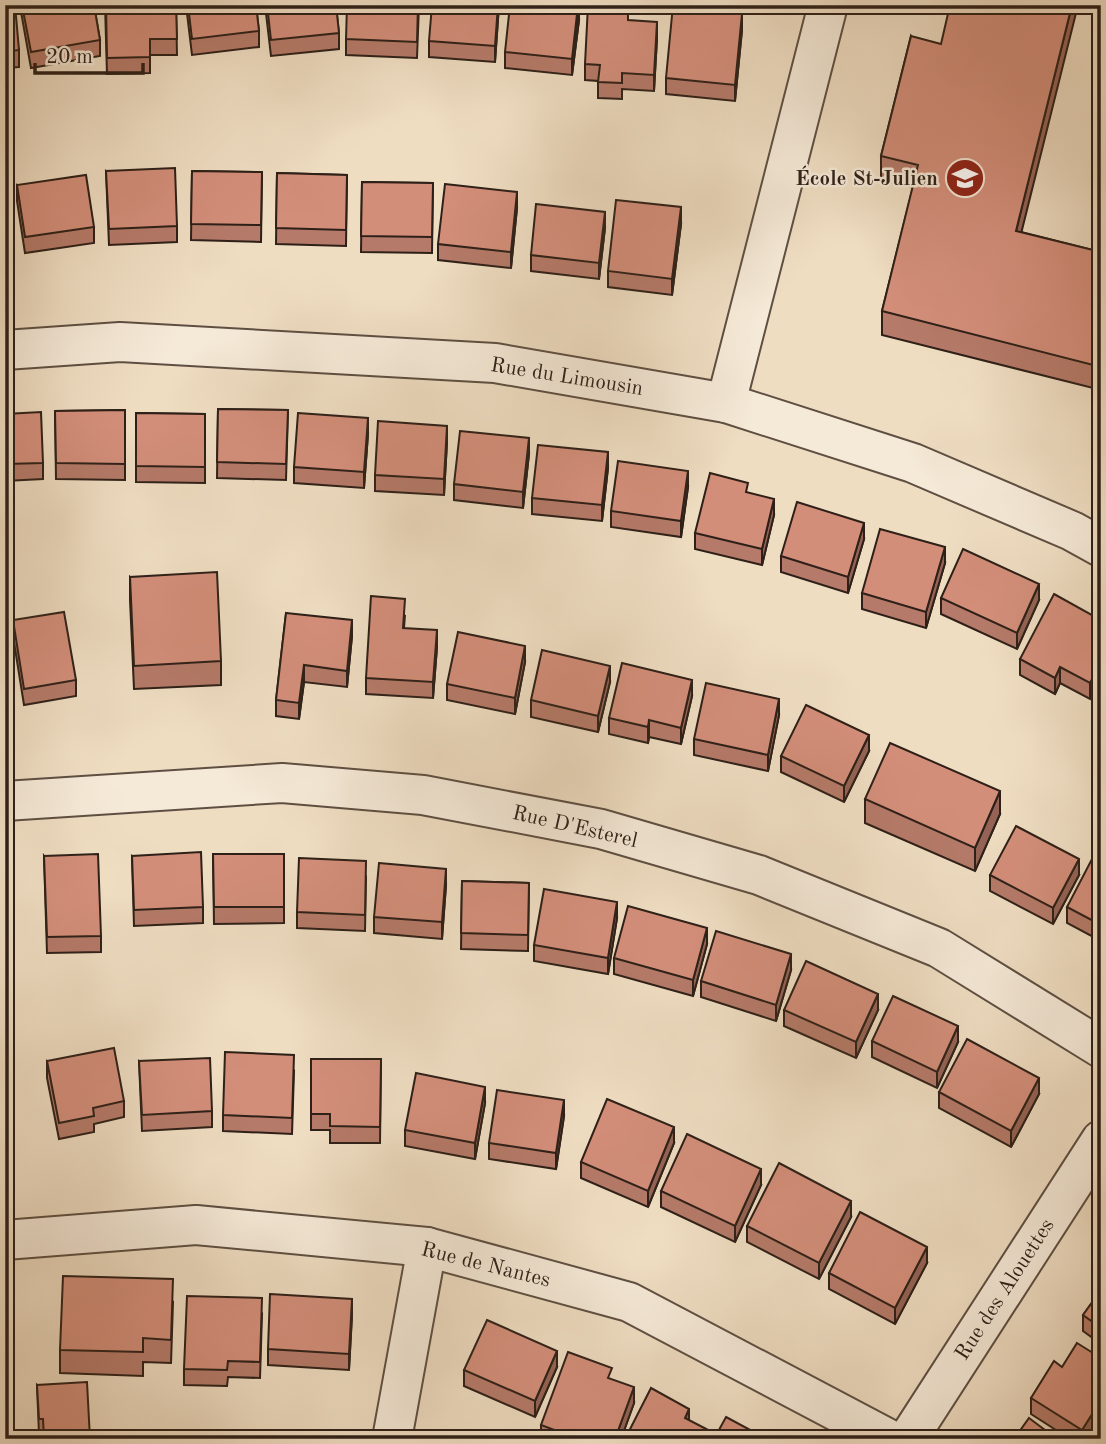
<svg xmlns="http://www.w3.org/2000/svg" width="1106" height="1444" font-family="'Old Standard TT',serif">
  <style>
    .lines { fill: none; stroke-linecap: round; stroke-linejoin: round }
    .street-casing { stroke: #5e4f42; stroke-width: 42 }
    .street { stroke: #f5e9d7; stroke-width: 38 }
    .wall { fill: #b57a69; stroke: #2e2018; stroke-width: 2 }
    .shaded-wall { fill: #946355; stroke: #2e2018; stroke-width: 2 }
    .building { fill: #d38e7a; stroke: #2e2018; stroke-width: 2 }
    .labels { text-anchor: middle; stroke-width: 5; stroke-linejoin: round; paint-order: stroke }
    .poi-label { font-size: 21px; font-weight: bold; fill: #2e2018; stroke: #f5e9d7; text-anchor: end }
    .street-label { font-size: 21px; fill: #2e2018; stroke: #f5e9d7 }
  </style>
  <rect width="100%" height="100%" fill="#efddc2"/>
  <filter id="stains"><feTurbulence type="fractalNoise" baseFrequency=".00286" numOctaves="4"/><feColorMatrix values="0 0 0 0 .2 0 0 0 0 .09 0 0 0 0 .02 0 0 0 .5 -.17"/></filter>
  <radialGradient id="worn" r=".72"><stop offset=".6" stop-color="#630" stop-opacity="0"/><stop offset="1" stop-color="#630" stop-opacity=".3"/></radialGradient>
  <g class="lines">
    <g class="street-casing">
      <g id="street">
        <path d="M5,350L120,342L495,363L726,403L913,463L1072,531L1101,547"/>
        <path d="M726,403L828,5"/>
        <path d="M5,801L282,783L423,795L601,829L759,875L939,948L1101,1048"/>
        <path d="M5,1240L196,1225L427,1247L629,1302L889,1439"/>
        <path d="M392,1439L427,1247"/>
        <path d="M908,1439L1101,1140"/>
      </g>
    </g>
    <use href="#street" class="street"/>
  </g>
  <g class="wall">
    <path d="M5,5L19,50V67L5,68Z"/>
    <path d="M21,5H94L100,40V56L31,68L21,12Z"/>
    <path d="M105,5H176L177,55H150V73L107,74Z"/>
    <path d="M186,5H256L259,31V47L192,55Z"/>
    <path d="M265,5H336L339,33V49L271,56Z"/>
    <path d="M419,5L417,58L346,55V39Z"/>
    <path d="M499,5L495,62L429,57V41Z"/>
    <path d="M721,5V12L742,30L735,101L666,94V78L702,7Z"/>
    <path d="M579,20L572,75L505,68V52Z"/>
    <path d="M628,20L657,38L654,91L622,89V99L598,98V81L585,80V64Z"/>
    <path d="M911,36L1021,232L1101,252V390L882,335V311L913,187L881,180V156Z"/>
    <path d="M106,171L177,226V242L109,245Z"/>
    <path d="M192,171L262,172L261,242L191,240Z"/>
    <path d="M277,173L347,175L346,246L276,244Z"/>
    <path d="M362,182L433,183L432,253L361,252Z"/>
    <path d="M17,185L94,227V243L25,253L17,201Z"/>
    <path d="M517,208L511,268L438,260V244Z"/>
    <path d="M681,224L672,295L608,287V271Z"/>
    <path d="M605,228L599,279L531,271V255Z"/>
    <path d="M218,409L288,410L286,480L217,478Z"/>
    <path d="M125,410V480L56,479L55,411Z"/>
    <path d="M136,413L205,414V483L136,482Z"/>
    <path d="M5,414L43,463V479L5,481Z"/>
    <path d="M368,434L364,488L294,483V467Z"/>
    <path d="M447,442L444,495L375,491V475Z"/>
    <path d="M529,454L523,508L454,500V484Z"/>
    <path d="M608,468L602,521L532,514V498Z"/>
    <path d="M688,487L681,537L611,527V511Z"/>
    <path d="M774,515L762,565L695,549V533Z"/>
    <path d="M864,539L848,593L781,572V556Z"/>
    <path d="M945,563L926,628L862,609V593Z"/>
    <path d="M130,577L221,661V685L134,689L130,600Z"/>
    <path d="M941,598L1039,600L1017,649L941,614Z"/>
    <path d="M286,613L352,636L347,687L304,682L299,719L276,716V700Z"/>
    <path d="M405,615L404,628L437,647L433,698L366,694V678Z"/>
    <path d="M13,620L76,680V696L24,705L13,636Z"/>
    <path d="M1101,620L1090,699L1060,683L1055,694L1020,675V659Z"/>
    <path d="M525,662L515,714L447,700V684Z"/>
    <path d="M610,682L598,732L531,717V700Z"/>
    <path d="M692,696L681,744L649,737L648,743L609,734V718Z"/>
    <path d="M779,715L768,771L694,755V739Z"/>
    <path d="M869,751L844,802L781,772V756Z"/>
    <path d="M865,799L1000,814L975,871L865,823Z"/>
    <path d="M213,854H284V923L214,924Z"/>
    <path d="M44,856L101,936V952L47,953Z"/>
    <path d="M132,856L203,907V923L134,926Z"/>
    <path d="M1101,863V941L1067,923V907Z"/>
    <path d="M990,875H1079L1053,924L990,891Z"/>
    <path d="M366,877L365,931L297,928V912Z"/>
    <path d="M462,881L529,883L528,951L461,949Z"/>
    <path d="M446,885L442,939L374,933V917Z"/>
    <path d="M617,918L608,974L534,961V945Z"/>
    <path d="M707,944L693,996L614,974V958Z"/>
    <path d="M791,970L776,1021L701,997V981Z"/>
    <path d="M784,1010H878L856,1058L784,1026Z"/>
    <path d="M872,1041L958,1042L937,1088L872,1057Z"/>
    <path d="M311,1059H381L380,1143H330V1130H311Z"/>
    <path d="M47,1061L124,1101V1117L94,1124V1132L59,1139L47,1078Z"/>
    <path d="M139,1061L212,1111V1127L142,1131Z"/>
    <path d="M294,1071L292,1134L223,1131V1115Z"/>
    <path d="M939,1092L1039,1094L1011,1147L939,1108Z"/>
    <path d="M485,1103L475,1159L405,1146V1130Z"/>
    <path d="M564,1116L556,1169L489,1159V1143Z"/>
    <path d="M674,1143L648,1207L581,1178V1162Z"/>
    <path d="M761,1185L735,1242L661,1207V1191Z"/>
    <path d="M851,1217L819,1279L747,1242V1226Z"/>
    <path d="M927,1263L895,1324L829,1289V1273Z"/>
    <path d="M1101,1290V1344L1083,1331V1315Z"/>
    <path d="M173,1302L171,1363L143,1362V1376L60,1373V1350Z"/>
    <path d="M262,1314L260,1378L228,1377L227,1386L184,1385V1369Z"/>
    <path d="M352,1315L349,1370L268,1365V1349Z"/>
    <path d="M557,1367L535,1417L464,1386V1370Z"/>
    <path d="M37,1385L90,1439H43V1435H39Z"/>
    <path d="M1031,1398L1101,1416L1086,1439H1070L1031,1414Z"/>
    <path d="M634,1403L621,1439H541V1425Z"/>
  </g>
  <g class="shaded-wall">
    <path d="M498,5H499L495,62V46Z"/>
    <path d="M579,5V20L572,75V59Z"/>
    <path d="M1072,5H1078L1016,254V231Z"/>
    <path d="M742,14V30L735,101V85Z"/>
    <path d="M657,22V38L654,91V75Z"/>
    <path d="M517,192V208L511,268V252Z"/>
    <path d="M681,207V224L672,295V279Z"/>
    <path d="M605,212V228L599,279V263Z"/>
    <path d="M368,418V434L364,488V472Z"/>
    <path d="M447,426V442L444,495V479Z"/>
    <path d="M529,438V454L523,508V492Z"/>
    <path d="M608,452V468L602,521V505Z"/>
    <path d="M688,471V487L681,537V521Z"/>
    <path d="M774,499V515L762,565V549Z"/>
    <path d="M864,523V539L848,593V577Z"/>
    <path d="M945,547V563L926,628V612Z"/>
    <path d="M1039,584V600L1017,649V633Z"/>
    <path d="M352,620V636L347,687V671Z"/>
    <path d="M437,630V647L433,698V682Z"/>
    <path d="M525,646V662L515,714V698Z"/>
    <path d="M1101,663V679L1090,699V683Z"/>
    <path d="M304,665V682L299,719V703Z"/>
    <path d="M610,666V682L598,732V716Z"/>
    <path d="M1060,667V683L1055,694V678Z"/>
    <path d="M692,680V696L681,744V728Z"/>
    <path d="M779,699V715L768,771V755Z"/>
    <path d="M649,720V737L648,743V727Z"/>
    <path d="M869,735V751L844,802V786Z"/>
    <path d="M1000,791V814L975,871V848Z"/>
    <path d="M1079,859V875L1053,924V908Z"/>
    <path d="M446,869V885L442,939V922Z"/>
    <path d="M617,902V918L608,974V958Z"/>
    <path d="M707,928V944L693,996V980Z"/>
    <path d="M791,954V970L776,1021V1005Z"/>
    <path d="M878,994V1010L856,1058V1042Z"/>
    <path d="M958,1026V1042L937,1088V1072Z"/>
    <path d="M1039,1078V1094L1011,1147V1131Z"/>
    <path d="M485,1087V1103L475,1159V1143Z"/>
    <path d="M564,1100V1116L556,1169V1153Z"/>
    <path d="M674,1127V1143L648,1207V1191Z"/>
    <path d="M761,1169V1185L735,1242V1226Z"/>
    <path d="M851,1201V1217L819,1279V1263Z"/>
    <path d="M927,1247V1263L895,1324V1308Z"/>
    <path d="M352,1299V1315L349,1370V1354Z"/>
    <path d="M557,1351V1367L535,1417V1401Z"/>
    <path d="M634,1387V1403L621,1439H615Z"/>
    <path d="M1101,1400V1416L1086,1439H1082V1430Z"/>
    <path d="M689,1409V1425L685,1418Z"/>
  </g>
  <g class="building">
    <path d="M5,5H15L19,50L5,52Z"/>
    <path d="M22,5H94L100,40L31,52Z"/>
    <path d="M106,5H176L177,39H150V57L107,58Z"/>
    <path d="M188,5H256L259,31L192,39Z"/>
    <path d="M267,5H336L339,33L271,40Z"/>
    <path d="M347,5H418L417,42L346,39Z"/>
    <path d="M432,5H498L495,46L429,41Z"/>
    <path d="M510,5H578L572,59L505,52Z"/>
    <path d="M588,5L628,7V20L657,22L654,75L622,73V83L598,82L600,65L585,64Z"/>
    <path d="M673,5L702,7V5H720L719,12L742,14L735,85L666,78Z"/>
    <path d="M950,5H1072L1016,231L1101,252V367L882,311L918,165L881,156L911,36L941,44Z"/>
    <path d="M175,168L177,226L109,229L106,171Z"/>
    <path d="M192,171L262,172L261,225L191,224Z"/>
    <path d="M277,173L347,175L346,230L276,228Z"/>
    <path d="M86,175L94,227L25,237L17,185Z"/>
    <path d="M362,182L433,183L432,237L361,236Z"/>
    <path d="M445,184L517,192L511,252L438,244Z"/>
    <path d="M616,200L681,207L672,279L608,271Z"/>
    <path d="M536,204L605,212L599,263L531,255Z"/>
    <path d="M218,409L288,410L286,464L217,462Z"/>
    <path d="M125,410V464L56,463L55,411Z"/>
    <path d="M41,412L43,463L5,464V414Z"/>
    <path d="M136,413L205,414V467L136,466Z"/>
    <path d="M298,413L368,418L364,472L294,467Z"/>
    <path d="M378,421L447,426L444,479L375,475Z"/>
    <path d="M460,431L529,438L523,492L454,484Z"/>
    <path d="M538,445L608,452L602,505L532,498Z"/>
    <path d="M618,461L688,471L681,521L611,511Z"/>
    <path d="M710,473L748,483L746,492L774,499L762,549L695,533Z"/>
    <path d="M797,502L864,523L848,577L781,556Z"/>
    <path d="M880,529L945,547L926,612L862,593Z"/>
    <path d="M963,549L1039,584L1017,633L941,598Z"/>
    <path d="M217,572L221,661L134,666L130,577Z"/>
    <path d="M1054,594L1101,620V663L1090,683L1060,667L1055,678L1020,659Z"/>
    <path d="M371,596L405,599L403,628L437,630L433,682L366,678Z"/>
    <path d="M64,612L76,680L24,689L13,620Z"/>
    <path d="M286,613L352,620L347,671L304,665L299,703L276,700Z"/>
    <path d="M458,632L525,646L515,698L447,684Z"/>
    <path d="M542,650L610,666L598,716L531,700Z"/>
    <path d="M622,663L692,680L681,728L649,720L648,727L609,718Z"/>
    <path d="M706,683L779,699L768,755L694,739Z"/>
    <path d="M806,705L869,735L844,786L781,756Z"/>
    <path d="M890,743L1000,791L975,848L865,799Z"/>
    <path d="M1016,826L1079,859L1053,908L990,875Z"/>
    <path d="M201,852L203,907L134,910L132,856Z"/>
    <path d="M98,854L101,936L47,937L44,856Z"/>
    <path d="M213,854H284V907H214Z"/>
    <path d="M299,858L366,861L365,915L297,912Z"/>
    <path d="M1092,859L1101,863V925L1067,907Z"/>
    <path d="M379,863L446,869L442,922L374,917Z"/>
    <path d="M462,881L529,883L528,935L461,933Z"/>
    <path d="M544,889L617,902L608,958L534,945Z"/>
    <path d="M628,906L707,928L693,980L614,958Z"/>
    <path d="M716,931L791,954L776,1005L701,981Z"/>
    <path d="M806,961L878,994L856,1042L784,1010Z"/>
    <path d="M893,996L958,1026L937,1072L872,1041Z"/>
    <path d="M967,1039L1039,1078L1011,1131L939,1092Z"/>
    <path d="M114,1048L124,1101L93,1108L94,1116L59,1123L47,1061Z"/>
    <path d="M225,1052L294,1055L292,1118L223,1115Z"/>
    <path d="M210,1058L212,1111L142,1115L139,1061Z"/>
    <path d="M311,1059H381L380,1127L330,1126V1114H311Z"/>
    <path d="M416,1073L485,1087L475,1143L405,1130Z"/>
    <path d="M497,1090L564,1100L556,1153L489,1143Z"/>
    <path d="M607,1099L674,1127L648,1191L581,1162Z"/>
    <path d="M687,1134L761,1169L735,1226L661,1191Z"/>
    <path d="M779,1163L851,1201L819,1263L747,1226Z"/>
    <path d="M860,1212L927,1247L895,1308L829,1273Z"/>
    <path d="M63,1276L173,1279L171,1340L143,1338V1352L60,1350Z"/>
    <path d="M1101,1290V1328L1083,1315Z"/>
    <path d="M270,1294L352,1299L349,1354L268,1349Z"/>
    <path d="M187,1296L262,1298L260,1362L228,1361L227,1370L184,1369Z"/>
    <path d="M487,1320L557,1351L535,1401L464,1370Z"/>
    <path d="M1077,1343L1101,1358V1400L1082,1430L1031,1398L1054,1361L1062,1367Z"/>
    <path d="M568,1352L612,1368L608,1378L634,1387L615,1439H578L541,1425Z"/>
    <path d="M87,1382L90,1439H44L43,1419H39L37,1385Z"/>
    <path d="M651,1388L689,1409L685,1418L712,1432L708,1439H625Z"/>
    <path d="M726,1417L767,1439H714Z"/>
    <path d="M1029,1418L1057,1439H1014Z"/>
    <path d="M249,1430V1439H194V1432Z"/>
  </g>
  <defs>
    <g id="school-disc" transform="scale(2.0125)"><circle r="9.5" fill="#8f2418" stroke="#f5e9d7"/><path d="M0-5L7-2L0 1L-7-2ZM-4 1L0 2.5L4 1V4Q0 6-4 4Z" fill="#fff"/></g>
  </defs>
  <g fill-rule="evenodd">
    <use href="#school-disc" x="965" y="178"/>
  </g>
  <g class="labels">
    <g class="poi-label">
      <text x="938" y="185">École St-Julien</text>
    </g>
    <g class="street-label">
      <text transform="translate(567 376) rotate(9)" y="7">Rue du Limousin</text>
      <text transform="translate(575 826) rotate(13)" y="7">Rue D'Esterel</text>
      <text transform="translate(486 1264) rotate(14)" y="7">Rue de Nantes</text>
      <text transform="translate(1004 1289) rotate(-57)" y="7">Rue des Alouettes</text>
    </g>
  </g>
  <rect width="1106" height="1444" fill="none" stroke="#efddc2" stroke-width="28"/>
  <rect x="7" y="7" width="1092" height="1430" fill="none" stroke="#2e2018" stroke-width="3.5"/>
  <rect x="14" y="14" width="1078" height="1416" fill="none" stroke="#2e2018" stroke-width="2"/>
  <path d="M35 63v10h108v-10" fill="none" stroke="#2e2018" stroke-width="3.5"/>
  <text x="46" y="63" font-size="21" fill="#2e2018" stroke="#f5e9d7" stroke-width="5" paint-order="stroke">20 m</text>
  <rect width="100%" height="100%" filter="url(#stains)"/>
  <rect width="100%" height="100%" fill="url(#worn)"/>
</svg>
